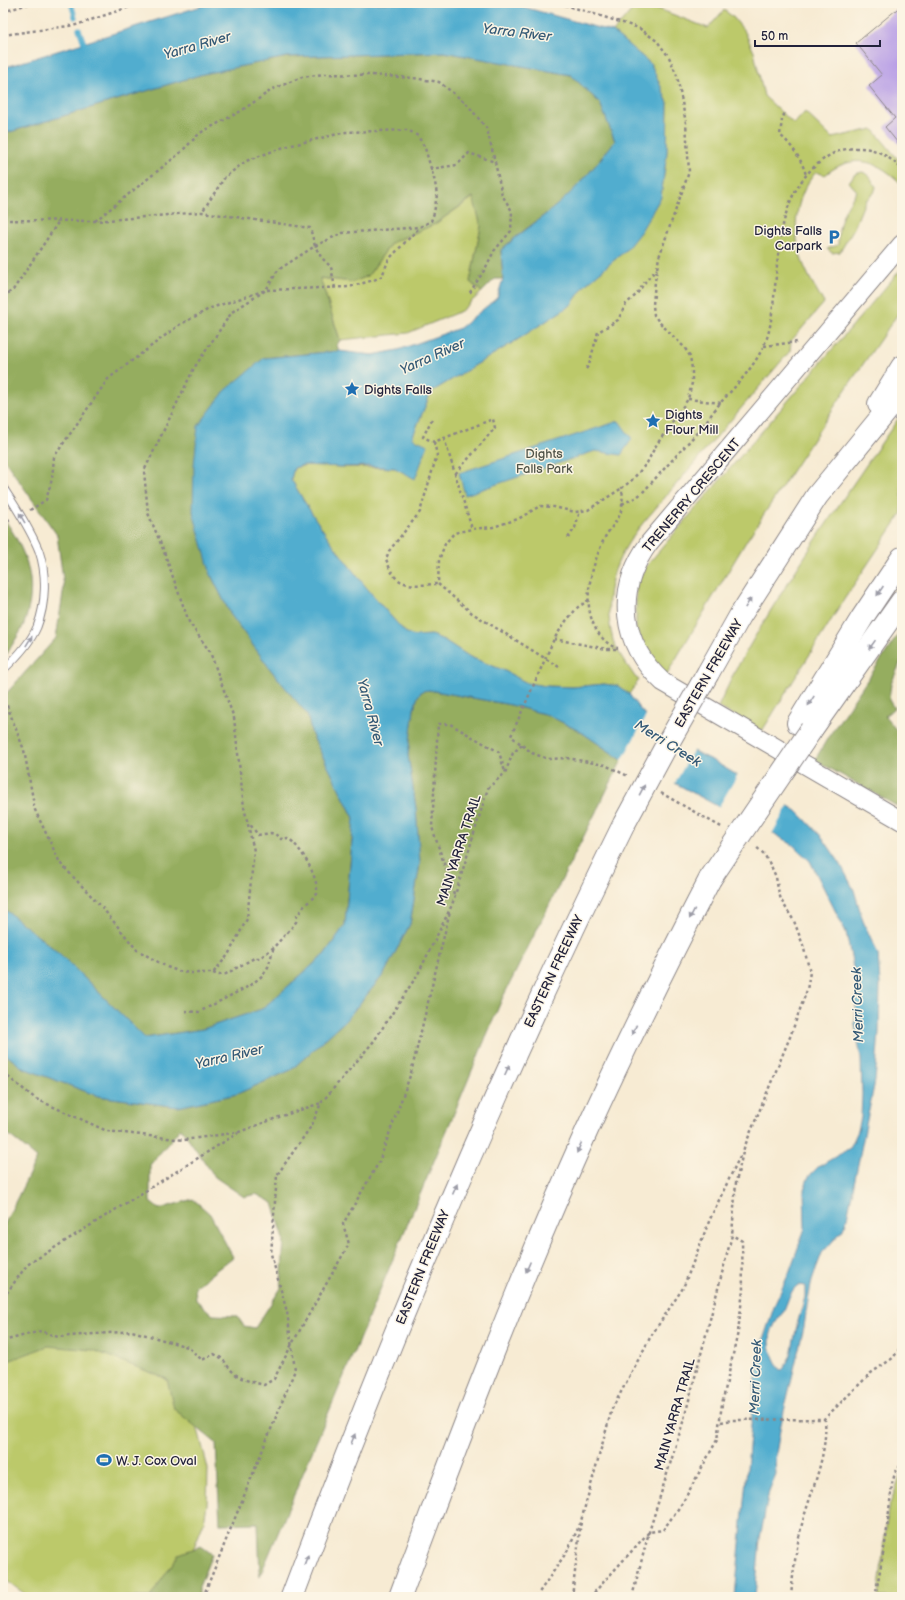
<svg xmlns="http://www.w3.org/2000/svg" width="905" height="1600" font-family="'Balsamiq Sans',sans-serif">
  <style>
    .green { fill: #bcc96a; stroke: #6f7652 }
    .forest { fill: #95ad5e; stroke: #5c684c; fill-rule: evenodd }
    .water { fill: #51adcf; stroke: #3a6885; fill-rule: evenodd }
    .pier { fill: #f7ebd3 }
    .lines { fill: none; stroke-linecap: round; stroke-linejoin: round }
    .stream { stroke: #51adcf; stroke-width: 5 }
    .building { fill: #b9a0e6 }
    .service-casing { stroke: #8c8687; stroke-width: 9 }
    .tertiary-casing { stroke: #8c8687; stroke-width: 20 }
    .motorway-casing { stroke: #8c8687; stroke-width: 24 }
    .path { stroke: #8c8687; stroke-width: 2.5; stroke-dasharray: 3 3; stroke-linecap: butt }
    .service { stroke: #fff; stroke-width: 7 }
    .tertiary { stroke: #fff; stroke-width: 18 }
    .motorway { stroke: #fff; stroke-width: 22 }
    .motorway-bridge-casing { stroke: #8c8687; stroke-width: 24; stroke-linecap: butt }
    .motorway-bridge { stroke: #fff; stroke-width: 22 }
    .oneway { fill: #9c9ca7 }
    .labels { text-anchor: middle; stroke-width: 3; stroke-linejoin: round; paint-order: stroke }
    .poi-label { font-size: 13px; fill: #22223b; stroke: #fcf5e5; text-anchor: start }
    .park-label { font-size: 13px; fill: #505449; stroke: #fcf5e5 }
    .street-label { font-size: 13px; fill: #22223b; stroke: #fcf5e5 }
    .water-label { font-size: 14px; font-style: italic; fill: #355a76; stroke: #fcf5e5 }
  </style>
  <rect width="100%" height="100%" fill="#fcf5e5"/>
  <filter id="ink" filterUnits="userSpaceOnUse"><feTurbulence type="fractalNoise" baseFrequency=".025" numOctaves="2"/><feDisplacementMap in="SourceGraphic" scale="8" xChannelSelector="R" yChannelSelector="G"/><feConvolveMatrix kernelMatrix="1 2 1 2 8 2 1 2 1" color-interpolation-filters="sRGB"/></filter>
  <filter id="wash" filterUnits="userSpaceOnUse"><feTurbulence type="fractalNoise" baseFrequency=".012" numOctaves="4" result="noise"/><feDisplacementMap in="SourceGraphic" scale="16" xChannelSelector="R" yChannelSelector="G"/><feGaussianBlur stdDeviation="0.9" result="paint"/><feColorMatrix in="noise" values="0 0 0 0 0 0 0 0 0 0 0 0 0 0 0 0 0 1.4 0 .05"/><feComposite in="paint" operator="in"/></filter>
  <g filter="url(#wash)">
    <rect width="100%" height="100%" fill="#f7ebd3"/>
    <g class="green">
      <path d="M638,3H643L708,28L724,10L733,17L745,32L754,52L764,96L794,124L805,112L832,138L873,129L902,164V185C879,160 853,152 825,175L816,172C793,198 791,237 805,268C810,280 818,292 824,303L791,341L790,351L643,523C614,558 601,594 613,640C616,651 629,667 635,677L639,680L629,694L618,686L604,684L573,687L545,686L527,683L503,670L470,657L444,640L431,635L414,636L405,632C362,585 322,534 291,479L294,468C309,463 324,466 340,467C358,468 377,467 395,468L412,438L431,392L517,340L571,305L585,285L626,250L661,197L667,152L668,103L651,64L613,32Z"/>
      <path d="M862,172C870,174 872,181 876,187L874,193L865,201L854,228L840,252L832,253L827,249L838,245C838,221 844,210 857,191L849,182L855,174Z"/>
      <path d="M474,197L481,226L470,282L482,292L461,311L408,333L340,340L320,278L353,282L368,276L391,243L435,224Z"/>
      <path d="M902,268V308L850,383L747,540L665,677L651,663L636,629V583L648,564Z"/>
      <path d="M902,416V513L845,598L762,731L718,707C724,695 729,683 735,671C784,584 841,501 898,419Z"/>
      <path d="M66,1337L160,1373L172,1386L192,1416L199,1433L208,1469L207,1505L204,1522L191,1555L152,1597H29L3,1578V1362Z"/>
      <path d="M902,1472V1597H878L888,1509Z"/>
    </g>
    <g class="forest">
      <path d="M444,52L571,75L600,103L615,141C599,161 583,182 564,199C544,217 521,231 501,250L503,279H495L482,292L470,282L481,226L473,197L435,224L391,243L368,276L353,282L320,278L340,340L337,345L339,351L264,358L211,575L231,615L271,670L308,714L312,735L354,818L345,925L324,955L262,1009L203,1029L145,1038L60,954L3,908V697L56,638L64,587L57,535L3,458V134L203,74L287,57Z"/>
      <path d="M3,517C27,552 39,583 24,624C20,634 12,644 7,654L3,657Z"/>
      <path d="M902,629V659L891,684L889,700L894,708L885,716L902,737V809L815,760L827,739Z"/>
      <path d="M429,690L511,705L548,715L581,732L622,760L502,999L260,1576L258,1523L220,1524L216,1443L174,1409L167,1379L93,1350L48,1346L3,1363V1227L37,1158L3,1130V1052L23,1068L98,1096L178,1107L237,1094L291,1070L346,1020L384,974L410,924L420,863L416,808L408,755L414,709L418,696L422,691ZM181,1128L215,1177L244,1197L256,1194L273,1203L284,1239L281,1288L255,1328L244,1326L237,1316L213,1315L196,1300L195,1287L233,1257L210,1214L193,1199L159,1209L150,1202V1165Z"/>
      <path d="M201,1546L212,1554L199,1587V1597H150L179,1554Z"/>
    </g>
    <g class="water">
      <path d="M211,3H509L613,32L651,64L668,103L667,152L661,197L641,231L626,250L585,285L571,305L517,340L431,392L412,438L428,445L415,479L395,468L369,466L341,467L303,465L294,468L291,479C322,534 362,585 405,632L414,636L431,635L444,640L470,657L503,670L527,683L546,686L573,687L604,684L618,686L629,694L638,707L646,716L693,751L710,759L797,811L822,837L840,863L854,890L863,921L878,954L880,985L879,1032L875,1081L846,1223L842,1231L822,1253L812,1280L807,1306L804,1327L781,1424L775,1460L776,1474L769,1491L760,1539L755,1597H735L755,1383L763,1340L775,1304L789,1273L805,1228L804,1189L809,1176L818,1167L850,1148L858,1131L861,1117L862,1094L861,1058L855,1025L857,987L846,932L810,861L793,845L773,833L719,807L675,783L622,760L581,732L548,715L511,705L429,690L422,691L418,696L414,709L408,755L416,808L420,863L410,924L384,974L346,1020L291,1070L237,1094L178,1107L98,1096L23,1068L3,1052V908L60,954L145,1038L203,1029L262,1009L324,955L345,925L354,818L312,735L307,714L271,670L231,615L211,575L193,512L194,465L198,426L225,391L264,358L339,351L373,355L398,350L460,328L497,298L503,279L501,250C521,232 544,217 564,199C583,182 599,161 615,141L600,103L571,75L444,52L287,57L203,74L3,134V68ZM798,1285L805,1286V1297L797,1325L791,1355L784,1368L782,1370L780,1369C772,1357 766,1341 773,1328C775,1322 780,1317 783,1312C788,1302 789,1292 798,1285Z"/>
      <path d="M619,421L632,439L621,455L595,451L465,495L459,473Z"/>
    </g>
    <g class="pier">
      <path d="M647,714L694,749L674,785L621,762Z"/>
      <path d="M738,774L789,804L772,834L718,808Z"/>
    </g>
    <g class="lines">
      <g class="stream">
        <path d="M71,3L75,17"/>
        <path d="M79,29L84,43"/>
      </g>
    </g>
    <g id="blocks">
      <path class="building" d="M902,5V148L885,127L895,118L869,86L882,75L856,43Z"/>
    </g>
  </g>
  <g filter="url(#ink)">
    <use href="#blocks" fill-opacity="0" stroke="#8c8687" stroke-width="1"/>
    <g class="lines">
      <g class="service-casing">
        <path id="service" d="M3,487C16,508 30,528 39,551C47,574 46,604 37,627C30,643 16,658 3,670"/>
      </g>
      <g class="tertiary-casing">
        <path id="tertiary" d="M902,244L649,543C615,590 620,643 663,682L902,821"/>
      </g>
      <g class="motorway-casing">
        <g id="motorway">
          <path d="M879,404L902,367"/>
          <path d="M708,673L740,616L817,496L902,392"/>
          <path d="M798,723L862,618L902,558"/>
          <path d="M811,730L902,601"/>
          <path d="M292,1597C391,1334 499,1076 624,824"/>
          <path d="M400,1597C458,1440 518,1283 587,1130C626,1045 667,962 710,879"/>
        </g>
      </g>
      <g class="path">
        <path d="M559,3L639,28L657,41L669,57L673,66L677,76L686,123L689,172L659,257L655,281L653,305L654,315L659,322L684,347L690,356L692,369V383L688,399L655,447L647,463L632,480L622,488C623,498 623,510 618,518C614,525 608,531 604,539C592,566 580,603 597,631C602,638 608,646 618,648"/>
        <path d="M3,12L31,3"/>
        <path d="M3,35L76,25L141,3"/>
        <path d="M783,114L784,115L782,120L780,135C792,145 802,160 806,175"/>
        <path d="M430,169L457,165L469,153L495,162L502,195L512,211L511,231L494,251L485,269L469,294"/>
        <path d="M3,220L95,221L202,212L310,228L315,246L278,270L266,290L232,312L194,368L144,471L148,513L163,549L189,622L210,652L234,718L244,807L254,851L247,919L228,955L213,973H191L178,971L167,967L137,950L100,905L60,863L35,810L24,750L6,703L3,705"/>
        <path d="M95,221L180,153L200,133L241,111L273,89L302,77L324,74L371,75L413,78L439,82L467,104L487,129L495,162"/>
        <path d="M335,288L331,267L321,257L315,246L342,233L420,227"/>
        <path d="M3,297L13,290L59,221"/>
        <path d="M764,346L797,342"/>
        <path d="M586,369L589,365L598,332L618,320L626,304L637,294L645,282L657,269"/>
        <path d="M688,399L721,403"/>
        <path d="M432,419L423,437L434,442L493,419L495,428L455,474"/>
        <path d="M444,438L472,529"/>
        <path d="M434,442L437,455L420,512L389,551L386,559C388,564 390,570 393,574C402,589 424,584 438,584"/>
        <path d="M622,504L637,497L644,491C661,472 678,454 695,435C704,425 712,413 721,402C736,386 754,367 763,347C770,334 771,320 773,306C779,259 776,202 814,167C822,160 831,153 842,150C868,144 883,151 902,169"/>
        <path d="M30,510L46,500L52,479L54,457L108,379L179,325L211,308L266,290L349,287L374,280L382,276L389,259L420,227L431,221L434,213L437,195L435,182L425,148L418,136L408,130L346,132L284,147L246,161L225,177L202,212"/>
        <path d="M3,525L8,520L11,519"/>
        <path d="M568,538L575,528L580,511"/>
        <path d="M589,600L578,607L566,621L554,639L511,736L532,753L548,759L567,758L605,765L628,776"/>
        <path d="M554,639L607,649H618"/>
        <path d="M559,667L472,613L438,584L439,560L445,544L454,533L472,529L493,527L518,519L540,506L554,507L575,512L588,510L622,488"/>
        <path d="M661,793L723,828"/>
        <path d="M454,894L432,827L438,724H450L499,752L505,772"/>
        <path d="M213,973L219,975L226,974L254,958H260L274,947"/>
        <path d="M185,1011L199,1012L251,985L263,975L268,967L274,947L292,927L296,922L297,916L305,905L317,894C319,878 301,847 288,838L281,839L275,834L271,833L258,835L249,823"/>
        <path d="M3,1073L36,1099L107,1131L184,1140L239,1132L279,1117L321,1103"/>
        <path d="M3,1298L27,1265L238,1133"/>
        <path d="M3,1341L41,1331L58,1337L132,1331L188,1347L202,1360L214,1354C227,1360 223,1362 232,1371C240,1380 253,1382 264,1385L274,1379L292,1344L349,1244L343,1224L379,1162L411,1073L450,911"/>
        <path d="M721,1422L732,1420L824,1419L871,1373L893,1358L902,1345"/>
        <path d="M203,1597L295,1370L287,1312L271,1254L277,1175L312,1125L321,1103L374,1041L418,974L452,905L488,788L505,773L513,753L522,745"/>
        <path d="M536,1597L568,1550L580,1524"/>
        <path d="M572,1597L581,1521L612,1409L651,1336L683,1288L710,1219L741,1154"/>
        <path d="M590,1597L649,1532L663,1530L683,1502L717,1440L722,1404L738,1332L743,1290L742,1241L732,1235"/>
        <path d="M632,1597L649,1532L684,1419L732,1235L736,1182L744,1148L790,1037L807,990L810,972L803,945L794,921L781,900L778,889L776,877L771,866L764,854L755,846"/>
        <path d="M791,1597C793,1573 796,1548 802,1524C811,1491 828,1455 825,1420"/>
        <path d="M875,1597L886,1538L892,1484L895,1473L902,1463"/>
      </g>
      <use href="#service" class="service"/>
      <use href="#tertiary" class="tertiary"/>
      <use href="#motorway" class="motorway"/>
      <g class="motorway-bridge-casing">
        <g id="motorway-bridge">
          <path d="M624,824L664,750L708,673"/>
          <path d="M710,879L811,730"/>
        </g>
      </g>
      <use href="#motorway-bridge" class="motorway-bridge"/>
    </g>
    <defs><path id="oneway-solid" d="M-6-.8H1V-3.2L6.5 0L1 3.2V.8H-6Z"/></defs>
    <g class="oneway">
      <use href="#oneway-solid" transform="translate(22 518) rotate(-120)"/>
      <use href="#oneway-solid" transform="translate(880 591) rotate(124)"/>
      <use href="#oneway-solid" transform="translate(748 603) rotate(-58)"/>
      <use href="#oneway-solid" transform="translate(29 641) rotate(-58)"/>
      <use href="#oneway-solid" transform="translate(872 645) rotate(125)"/>
      <use href="#oneway-solid" transform="translate(811 701) rotate(122)"/>
      <use href="#oneway-solid" transform="translate(642 790) rotate(-62)"/>
      <use href="#oneway-solid" transform="translate(692 914) rotate(117)"/>
      <use href="#oneway-solid" transform="translate(634 1030) rotate(116)"/>
      <use href="#oneway-solid" transform="translate(507 1070) rotate(-66)"/>
      <use href="#oneway-solid" transform="translate(579 1148) rotate(114)"/>
      <use href="#oneway-solid" transform="translate(455 1189) rotate(-66)"/>
      <use href="#oneway-solid" transform="translate(528 1267) rotate(113)"/>
      <use href="#oneway-solid" transform="translate(353 1439) rotate(-68)"/>
      <use href="#oneway-solid" transform="translate(306 1560) rotate(-69)"/>
    </g>
  </g>
  <defs>
    <g id="parking-bare" transform="scale(1.2)"><path d="M-3.5-5.5H1a3.5 3.5 0 0 1 0 7H-1V5.5H-3.5ZM-1-3.4V-.6H.8a1.4 1.4 0 0 0 0-2.8Z" fill="#1f6fb2" stroke="#fcf5e5" stroke-width="2.5" paint-order="stroke"/></g>
    <g id="sight-bare" transform="scale(1.2)"><path d="M0-6L1.8-2.2L6-1.7L2.9 1.2L3.7 5.4L0 3.3L-3.7 5.4L-2.9 1.2L-6-1.7L-1.8-2.2Z" fill="#1f6fb2" stroke="#fcf5e5" stroke-width="2.5" paint-order="stroke"/></g>
    <g id="stadium-bare" transform="scale(1.2)"><path d="M0-5a6.5 5 0 1 0 0 10a6.5 5 0 1 0 0-10ZM-3.5-1.8h7v3.6h-7Z" fill="#1f6fb2" stroke="#fcf5e5" stroke-width="2.5" paint-order="stroke"/></g>
  </defs>
  <g fill-rule="evenodd">
    <use href="#parking-bare" x="834" y="237"/>
    <use href="#sight-bare" x="352" y="389"/>
    <use href="#sight-bare" x="653" y="421"/>
    <use href="#stadium-bare" x="104" y="1460"/>
  </g>
  <g class="labels">
    <g class="poi-label">
      <text x="822" y="235" text-anchor="end">Dights Falls<tspan x="822" dy="15">Carpark</tspan></text>
      <text x="364" y="394">Dights Falls</text>
      <text x="665" y="419">Dights<tspan x="665" dy="15">Flour Mill</tspan></text>
      <text x="116" y="1465">W. J. Cox Oval</text>
    </g>
    <g class="park-label">
      <text x="544" y="458">Dights<tspan x="544" dy="15">Falls Park</tspan></text>
    </g>
    <g class="street-label">
      <text transform="translate(691 495) rotate(-50)" y="5">TRENERRY CRESCENT</text>
      <text transform="translate(708 673) rotate(-60)" y="5">EASTERN FREEWAY</text>
      <text transform="translate(458 850) rotate(-72)" y="5">MAIN YARRA TRAIL</text>
      <text transform="translate(553 971) rotate(-65)" y="5">EASTERN FREEWAY</text>
      <text transform="translate(422 1267) rotate(-68)" y="5">EASTERN FREEWAY</text>
      <text transform="translate(674 1414) rotate(-74)" y="5">MAIN YARRA TRAIL</text>
    </g>
    <g class="water-label">
      <text transform="translate(517 32) rotate(7)" y="5">Yarra River</text>
      <text transform="translate(197 45) rotate(-16)" y="5">Yarra River</text>
      <text transform="translate(432 356) rotate(-24)" y="5">Yarra River</text>
      <text transform="translate(371 712) rotate(75)" y="5">Yarra River</text>
      <text transform="translate(668 743) rotate(32)" y="5">Merri Creek</text>
      <text transform="translate(857 1005) rotate(-92)" y="5">Merri Creek</text>
      <text transform="translate(229 1056) rotate(-13)" y="5">Yarra River</text>
      <text transform="translate(755 1377) rotate(-88)" y="5">Merri Creek</text>
    </g>
  </g>
  <rect width="905" height="1600" fill="none" stroke="#fcf5e5" stroke-width="16"/>
  <path d="M755 40v6h125v-6" fill="none" stroke="#22223b" stroke-width="2"/>
  <text x="761" y="40" font-size="12" fill="#22223b" stroke="#fcf5e5" stroke-width="3" paint-order="stroke">50 m</text>
</svg>
